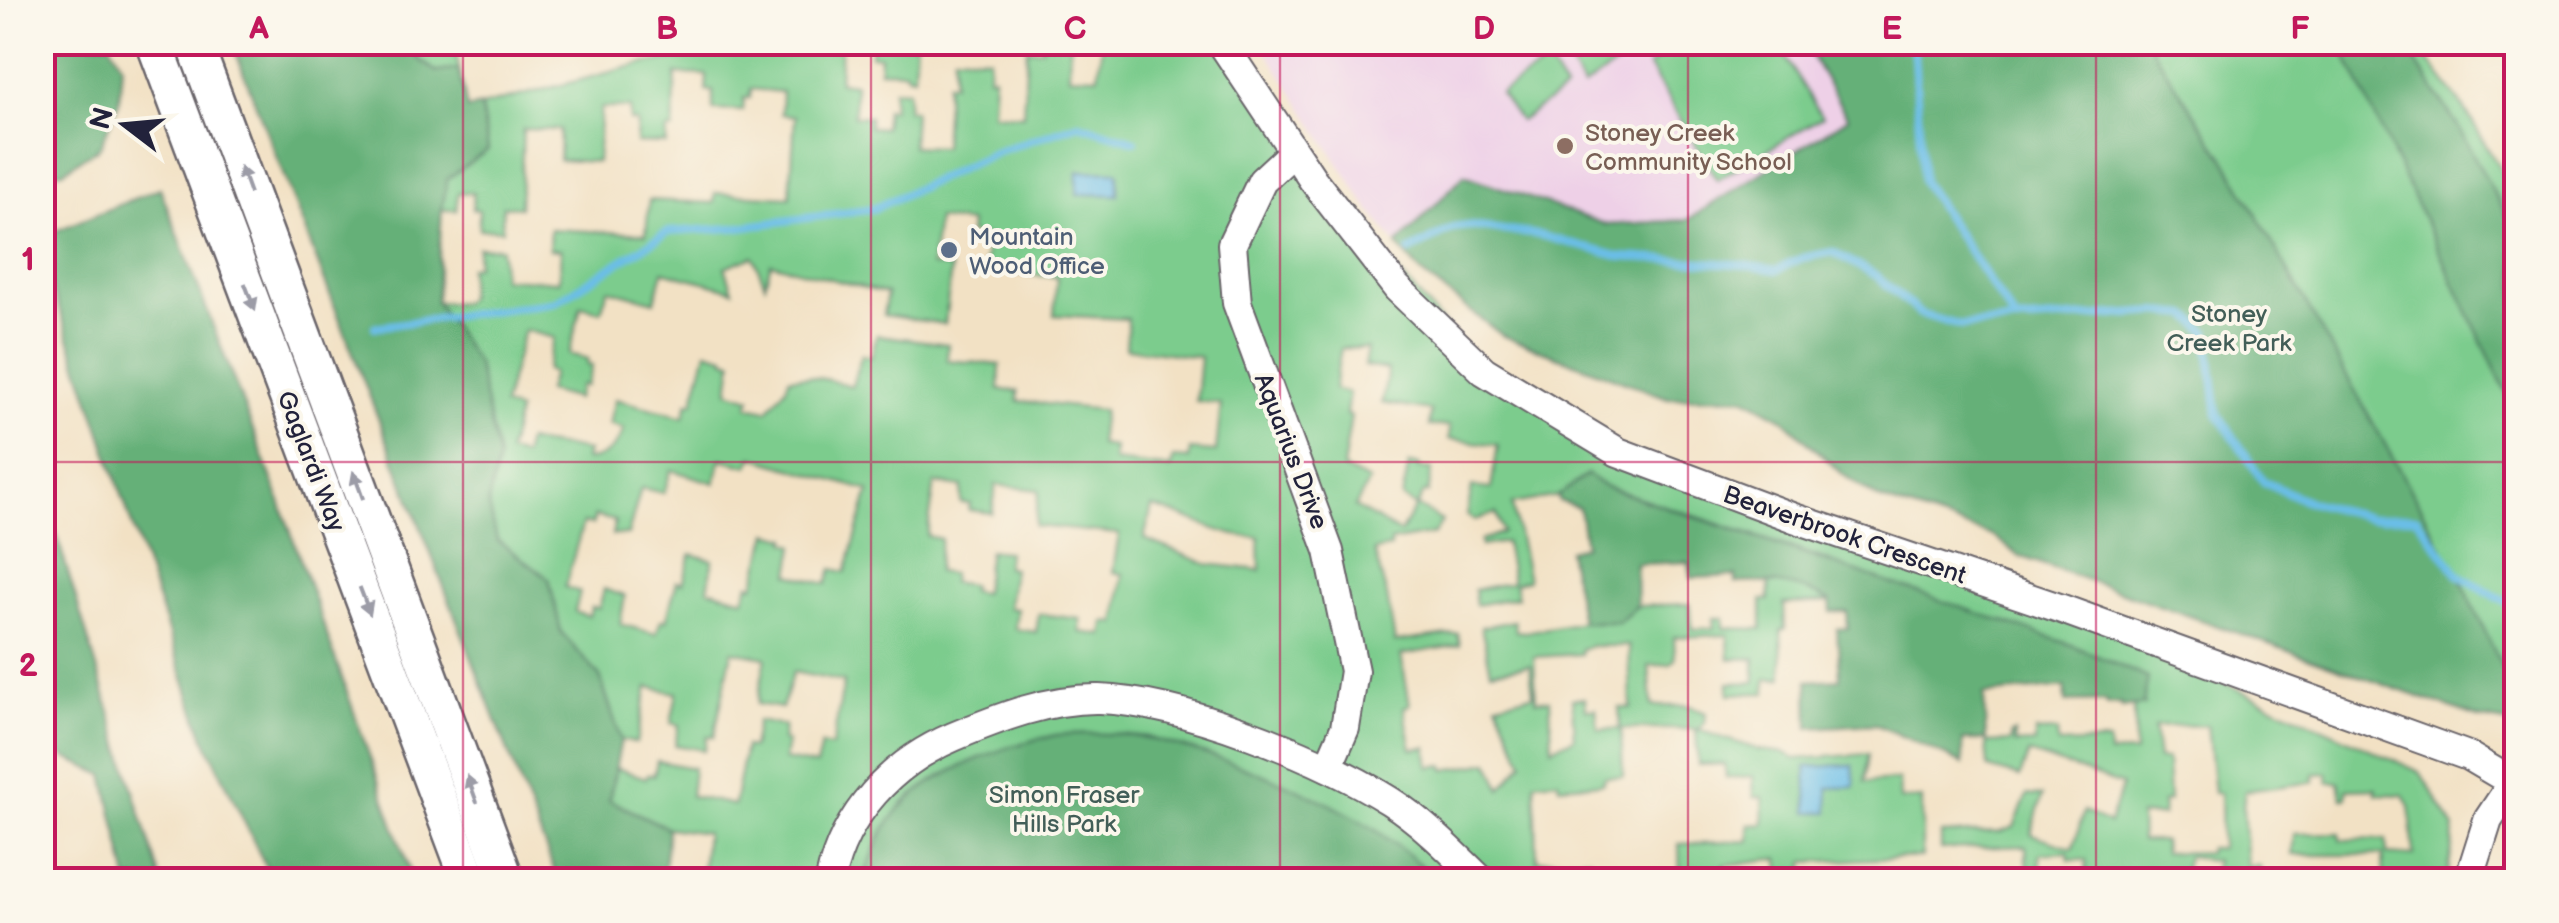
<svg xmlns="http://www.w3.org/2000/svg" width="2559" height="923" font-family="'Balsamiq Sans',sans-serif">
  <style>
    .built { fill: #eed0e7 }
    .green { fill: #7ccc8d; stroke: #4f7764; stroke-width: 2.5; fill-rule: evenodd }
    .forest { fill: #65b078; stroke: #44695a; stroke-width: 2.5 }
    .water { fill: #6abee7; stroke: #467091; stroke-width: 2.5 }
    .lines { fill: none; stroke-linecap: round; stroke-linejoin: round }
    .stream { stroke: #6abee7; stroke-width: 8 }
    .minor-casing { stroke: #6b656b; stroke-width: 32 }
    .major-casing { stroke: #6b656b; stroke-width: 40 }
    .minor { stroke: #fff; stroke-width: 28 }
    .major { stroke: #fff; stroke-width: 35 }
    .oneway { fill: #9c9ca7 }
    .grid { fill: none; stroke: #c2185b; stroke-width: 2.5; stroke-opacity: 0.55 }
    .education-dot { fill: #8d6e63; stroke: #fbf7ec; stroke-width: 4 }
    .service-dot { fill: #5c6f8a; stroke: #fbf7ec; stroke-width: 4 }
    .labels { text-anchor: middle; stroke-width: 8; stroke-linejoin: round; paint-order: stroke }
    .education-label { font-size: 25px; fill: #785e54; stroke: #fbf7ec; text-anchor: start }
    .service-label { font-size: 25px; fill: #4e5e75; stroke: #fbf7ec; text-anchor: start }
    .park-label { font-size: 25px; fill: #425e58; stroke: #fbf7ec }
    .street-label { font-size: 25px; fill: #22223b; stroke: #fbf7ec }
    .neatline { fill: none; stroke: #c2185b; stroke-width: 4 }
    .grid-label { font-size: 32px; text-anchor: middle; font-weight: bold; fill: #c2185b }
  </style>
  <rect width="100%" height="100%" fill="#fbf7ec"/>
  <filter id="ink" filterUnits="userSpaceOnUse"><feTurbulence type="fractalNoise" baseFrequency=".01" numOctaves="2"/><feDisplacementMap in="SourceGraphic" scale="20" xChannelSelector="R" yChannelSelector="G"/><feConvolveMatrix kernelMatrix="1 2 1 2 8 2 1 2 1" color-interpolation-filters="sRGB"/></filter>
  <filter id="wash" filterUnits="userSpaceOnUse"><feTurbulence type="fractalNoise" baseFrequency=".0048" numOctaves="4" result="noise"/><feDisplacementMap in="SourceGraphic" scale="40" xChannelSelector="R" yChannelSelector="G"/><feGaussianBlur stdDeviation="2.25" result="paint"/><feColorMatrix in="noise" values="0 0 0 0 0 0 0 0 0 0 0 0 0 0 0 0 0 1.4 0 .05"/><feComposite in="paint" operator="in"/></filter>
  <g filter="url(#wash)">
    <rect width="100%" height="100%" fill="#f2e1c4"/>
    <path class="built" d="M1261,43H1804L1848,118L1687,220L1607,225L1464,175L1397,245L1363,201Z"/>
    <g class="green">
      <path d="M417,43H454L459,69L437,72L417,58Z"/>
      <path d="M734,43H841L839,82L855,84L854,116L869,117V127L884,128L886,109H892L893,89L908,90L907,110H914L912,146L943,147L947,83H953L954,55L989,57L988,76H994L992,113L1023,115L1027,49H1042L1043,43H1070L1069,75L1098,76L1102,43H1221L1293,151L1484,371L1618,452L2062,609L2420,772L2455,828L2447,880L2384,878L2383,855H2292L2294,834L2340,833L2341,840L2386,839L2387,854L2414,856L2410,806L2404,795L2376,794V788L2347,789V798H2342L2339,782H2328L2327,773L2314,774V782L2245,791L2243,808L2247,866H2260V880H2212L2215,860L2187,857L2181,880L2145,877V880H2087L2086,860H2069L2068,852L2040,854L2041,870L2028,871L2026,846L1941,849V834L2001,832L2014,827L2027,795L2042,796L2031,834L2073,848L2084,811L2109,824L2122,785L2029,753L2020,777L1988,768L1986,743L2011,742V734L2014,733L2015,744L2035,743V732L2057,731L2058,744L2108,742L2109,754L2135,753L2134,707L2143,705L1907,591L1813,555L1604,486L1587,475L1558,496L1512,504L1528,580L1515,583L1518,597L1476,605L1474,590L1512,582L1505,542L1481,546L1480,541L1503,532L1496,513L1475,520L1467,515L1472,487L1491,489L1498,445L1449,439L1450,426H1429L1431,411L1382,403L1388,370L1364,366L1367,349L1341,348L1334,389L1349,393L1346,415L1351,416L1343,468L1369,481L1355,507L1400,533L1416,506L1402,498L1409,464L1419,465V468L1432,470L1428,493H1424L1417,506L1442,521L1434,534L1390,542V548L1374,551L1387,596L1395,642L1458,634L1460,645L1401,655L1410,705L1404,707L1412,749L1427,747L1430,767L1444,765L1445,770L1490,762L1501,789L1523,762L1497,703L1533,694L1530,665L1491,671L1481,627L1514,621L1516,631L1525,632L1581,622H1619L1637,606L1689,604L1693,629L1715,628L1714,618H1724V628L1762,629V600H1769V581C1792,585 1811,590 1831,602L1784,604L1785,629L1781,630L1782,678L1766,679V693L1729,694V683L1755,682V658L1729,659L1728,635L1674,637L1675,659L1671,664L1649,666L1652,706H1690L1706,713L1705,723L1698,730L1760,750L1786,753L1795,759L1869,754L1865,782L1899,780L1900,800L1922,799V857L1805,862V872L1780,873L1779,859C1760,859 1743,864 1724,865V880H1680L1679,844L1749,841V825L1764,824L1763,797H1754L1753,776L1726,778L1725,764L1698,765L1696,729H1621L1623,776L1604,777L1603,783L1559,786L1558,780L1535,782L1537,860L1590,858L1591,880H1438L1372,828L1313,797L1149,737L1118,734L1057,735L1007,749L942,775L902,805L880,837L863,880H701L706,833L668,828L609,800L616,768L646,778L648,774L654,775L657,761L693,768L690,796L734,805L745,747L752,748L757,721L784,726L782,741L787,742L784,760L816,766L821,745L832,747L844,682L793,672L782,708L757,704L766,657L732,651L714,737L707,736L704,750L675,745L679,725L671,723L677,693L648,687L636,743L621,740L600,677L561,632L549,579L497,540L488,502L498,459L477,365L436,302L461,303L468,297L469,267L476,266L478,247L501,248L502,278L559,281L561,250L549,249L550,229L646,234L649,200L714,203L715,193L790,197L795,116L781,114L782,92L751,89L750,98H744L743,111L713,110V91H706L707,75L676,74L673,130H667L666,144L636,143L637,122L630,121V108H601L597,162L559,160L560,130L523,129L520,207L503,206L502,230L479,229V210L473,209V193H458L457,210H442L447,179L488,149L481,106L641,64L734,50ZM937,219L970,223L969,234L987,236L984,271L1057,277L1054,315L1128,319L1126,348L1200,357L1196,401L1221,404L1216,452L1190,450L1189,459L1173,458L1171,468L1113,461L1114,447L1099,445L1103,410L1018,401V391L999,390L1000,365L947,360L948,344L877,335L871,357L861,355L852,386C830,380 811,374 789,378L786,387L768,410L748,406L751,398L729,391L733,361L725,359V356L707,351L693,403L688,402L684,417L615,399L609,424L624,429C618,447 603,460 585,460L587,451C566,446 547,446 527,441L523,456L508,452L518,411L503,406L524,330L554,338L546,370L552,373L547,391L576,399L580,385L586,386L592,366L587,365L588,359L569,354L581,306L601,311L608,289L655,301L663,271L733,290L725,267L753,256L765,284L771,263L887,294L883,315L945,324L951,268L931,266ZM753,457L869,491L846,572L832,569L827,584L790,574L795,545L787,542L788,538L769,533L754,585L749,584L744,599L708,589L713,560L691,554L683,583L677,581L666,621L661,620L656,634L620,624L625,596L604,589L599,608L592,607L589,616L575,612L580,592L565,587L583,523L592,525L595,516L615,521L612,535H628L641,488L664,493L671,470L715,483L721,459L749,466ZM935,483L962,487L961,503L970,504L969,510L992,513L996,485L1039,490L1035,526L1119,534L1113,572L1123,574L1116,623L1105,622L1103,635L1080,632L1081,619L1039,614L1036,632L1015,629L1017,609L1008,608L1013,568L1006,567L1008,552L989,550L983,593L971,591V585L951,582L952,574L937,572L941,539L927,536ZM1152,507C1190,515 1222,539 1259,537L1260,570L1207,564L1144,539ZM1591,646H1629L1631,708H1619L1620,729H1598L1596,709H1586L1585,698L1572,699L1574,738L1552,748L1550,700H1536L1534,657L1581,654V649ZM2207,725L2214,793H2220L2221,848H2208L2207,852L2164,853L2163,841H2141L2140,816L2163,815L2162,802L2169,801L2167,759H2158L2154,727Z"/>
      <path d="M872,43H916L914,76L907,75L906,71L879,70L880,56L871,55Z"/>
      <path d="M1557,43H1619L1613,50L1618,64L1583,87Z"/>
      <path d="M1686,43H1777L1822,117L1717,180L1648,66Z"/>
      <path d="M1804,43H2415L2464,108L2516,196V722L2479,718L2019,556L1993,536L1879,499L1845,476L1781,417L1744,397L1668,398L1503,336L1422,274L1397,245L1464,175L1607,225L1688,220L1848,118Z"/>
      <path d="M1548,62L1565,90L1520,121L1500,93Z"/>
    </g>
    <g class="forest">
      <path d="M43,42L110,43L122,64L119,102L100,147L63,171L43,173Z"/>
      <path d="M232,43H417V58L437,72L459,69L467,109L481,106L488,150L447,179L442,210L436,302L477,364L498,459L488,502L497,540L549,579L561,632L600,677L621,740L609,800L668,828L663,880H558Z"/>
      <path d="M1804,43H2148L2231,169L2462,582L2516,697V718L2509,724L2479,718L2019,556L1993,536L1879,499L1845,476L1781,417L1744,397L1668,398L1503,336L1422,274L1397,245L1464,175L1607,225L1687,220L1848,118Z"/>
      <path d="M2335,43H2403L2454,120L2516,233V413L2346,56Z"/>
      <path d="M160,188L276,490L413,880H272L203,735L43,261V236Z"/>
      <path d="M1587,474L1604,486L2072,645L2148,678L2143,705L2122,708V704L2107,705L2106,701L2066,702L2065,687L1984,695L1986,740H1963V764L1875,724L1809,728L1808,681L1840,679L1837,629L1848,628L1847,612H1831L1830,601C1799,584 1771,581 1736,583V576L1691,578L1689,562L1636,564L1637,606L1619,622H1581L1568,550L1585,546L1579,508L1559,501L1558,496Z"/>
      <path d="M43,504L57,536L161,880H128L104,775L66,758L43,738Z"/>
      <path d="M1118,734C1189,741 1310,789 1371,827C1395,842 1417,862 1438,880H863C873,854 882,827 902,806C935,771 1008,744 1056,735C1075,732 1098,734 1118,734Z"/>
    </g>
    <g class="water">
      <path d="M1078,171L1118,172V195L1077,194Z"/>
      <path d="M1853,765L1855,787L1828,788L1829,812H1808L1806,767Z"/>
    </g>
    <g class="lines">
      <g class="stream">
        <path d="M1913,42L1923,182L2016,322L2157,312L2188,315L2207,332L2218,414L2264,482L2307,501L2369,518L2416,517L2459,575L2516,608"/>
        <path d="M1410,251L1453,228L1469,226L1539,235L1621,257L1735,264L1777,270L1802,258L1833,252L1877,276L1920,314L1961,326L2016,322"/>
        <path d="M375,327L555,302L668,232L732,228L873,209L998,151L1079,124L1135,141"/>
      </g>
    </g>
  </g>
  <g filter="url(#ink)">
    <g class="lines">
      <g class="minor-casing">
        <g id="minor">
          <path d="M1221,42L1313,180L1397,288L1484,371L1618,452L1794,518L2062,609L2468,756L2512,782"/>
          <path d="M1293,152L1262,181L1232,244L1237,303L1329,551L1354,671L1345,728L1328,767"/>
          <path d="M830,880C844,814 892,763 953,737C998,718 1049,698 1099,699C1183,702 1318,756 1390,801C1423,822 1453,853 1481,880"/>
          <path d="M2469,880L2488,820L2516,778"/>
        </g>
      </g>
      <g class="major-casing">
        <g id="major">
          <path d="M154,42L469,880"/>
          <path d="M194,42L506,880"/>
        </g>
      </g>
      <use href="#minor" class="minor"/>
      <use href="#major" class="major"/>
    </g>
    <defs><path id="oneway-solid" d="M-6-.8H1V-3.2L6.5 0L1 3.2V.8H-6Z" transform="scale(2.5)"/></defs>
    <g class="oneway">
      <use href="#oneway-solid" transform="translate(245 180) rotate(-110)"/>
      <use href="#oneway-solid" transform="translate(250 297) rotate(69)"/>
      <use href="#oneway-solid" transform="translate(358 485) rotate(-110)"/>
      <use href="#oneway-solid" transform="translate(365 601) rotate(69)"/>
      <use href="#oneway-solid" transform="translate(472 789) rotate(-110)"/>
    </g>
  </g>
  <path class="grid" d="M463,42V880M871,42V880M1280,42V880M1688,42V880M2096,42V880M42,462H2516"/>
  <circle class="education-dot" cx="1565" cy="146" r="10"/>
  <circle class="service-dot" cx="949" cy="250" r="10"/>
  <g class="labels">
    <g class="education-label">
      <text x="1585" y="141">Stoney Creek<tspan x="1585" dy="29">Community School</tspan></text>
    </g>
    <g class="service-label">
      <text x="969" y="245">Mountain<tspan x="969" dy="29">Wood Office</tspan></text>
    </g>
    <g class="park-label">
      <text x="2229" y="322">Stoney<tspan x="2229" dy="29">Creek Park</tspan></text>
      <text x="1064" y="803">Simon Fraser<tspan x="1064" dy="29">Hills Park</tspan></text>
    </g>
    <g class="street-label">
      <text transform="translate(1292 451) rotate(69)" y="9">Aquarius Drive</text>
      <text transform="translate(312 461) rotate(69)" y="9">Gaglardi Way</text>
      <text transform="translate(1845 534) rotate(19)" y="9">Beaverbrook Crescent</text>
    </g>
  </g>
  <rect width="2559" height="923" fill="none" stroke="#fbf7ec" stroke-width="110"/>
  <g transform="translate(125 125) rotate(286)" stroke="#fbf7ec" stroke-width="8" paint-order="stroke">
  <path d="M0-8L18 38L0 25L-18 38Z" fill="#22223b"/>
  <text y="-15" font-size="28" font-weight="bold" text-anchor="middle" fill="#22223b">N</text>
  </g>
  <rect x="55" y="55" width="2449" height="813" class="neatline"/>
  <g class="grid-label">
    <text x="259" y="39">A</text>
    <text x="667" y="39">B</text>
    <text x="1075" y="39">C</text>
    <text x="1484" y="39">D</text>
    <text x="1892" y="39">E</text>
    <text x="2300" y="39">F</text>
    <text x="28" y="270">1</text>
    <text x="28" y="676">2</text>
  </g>
</svg>
